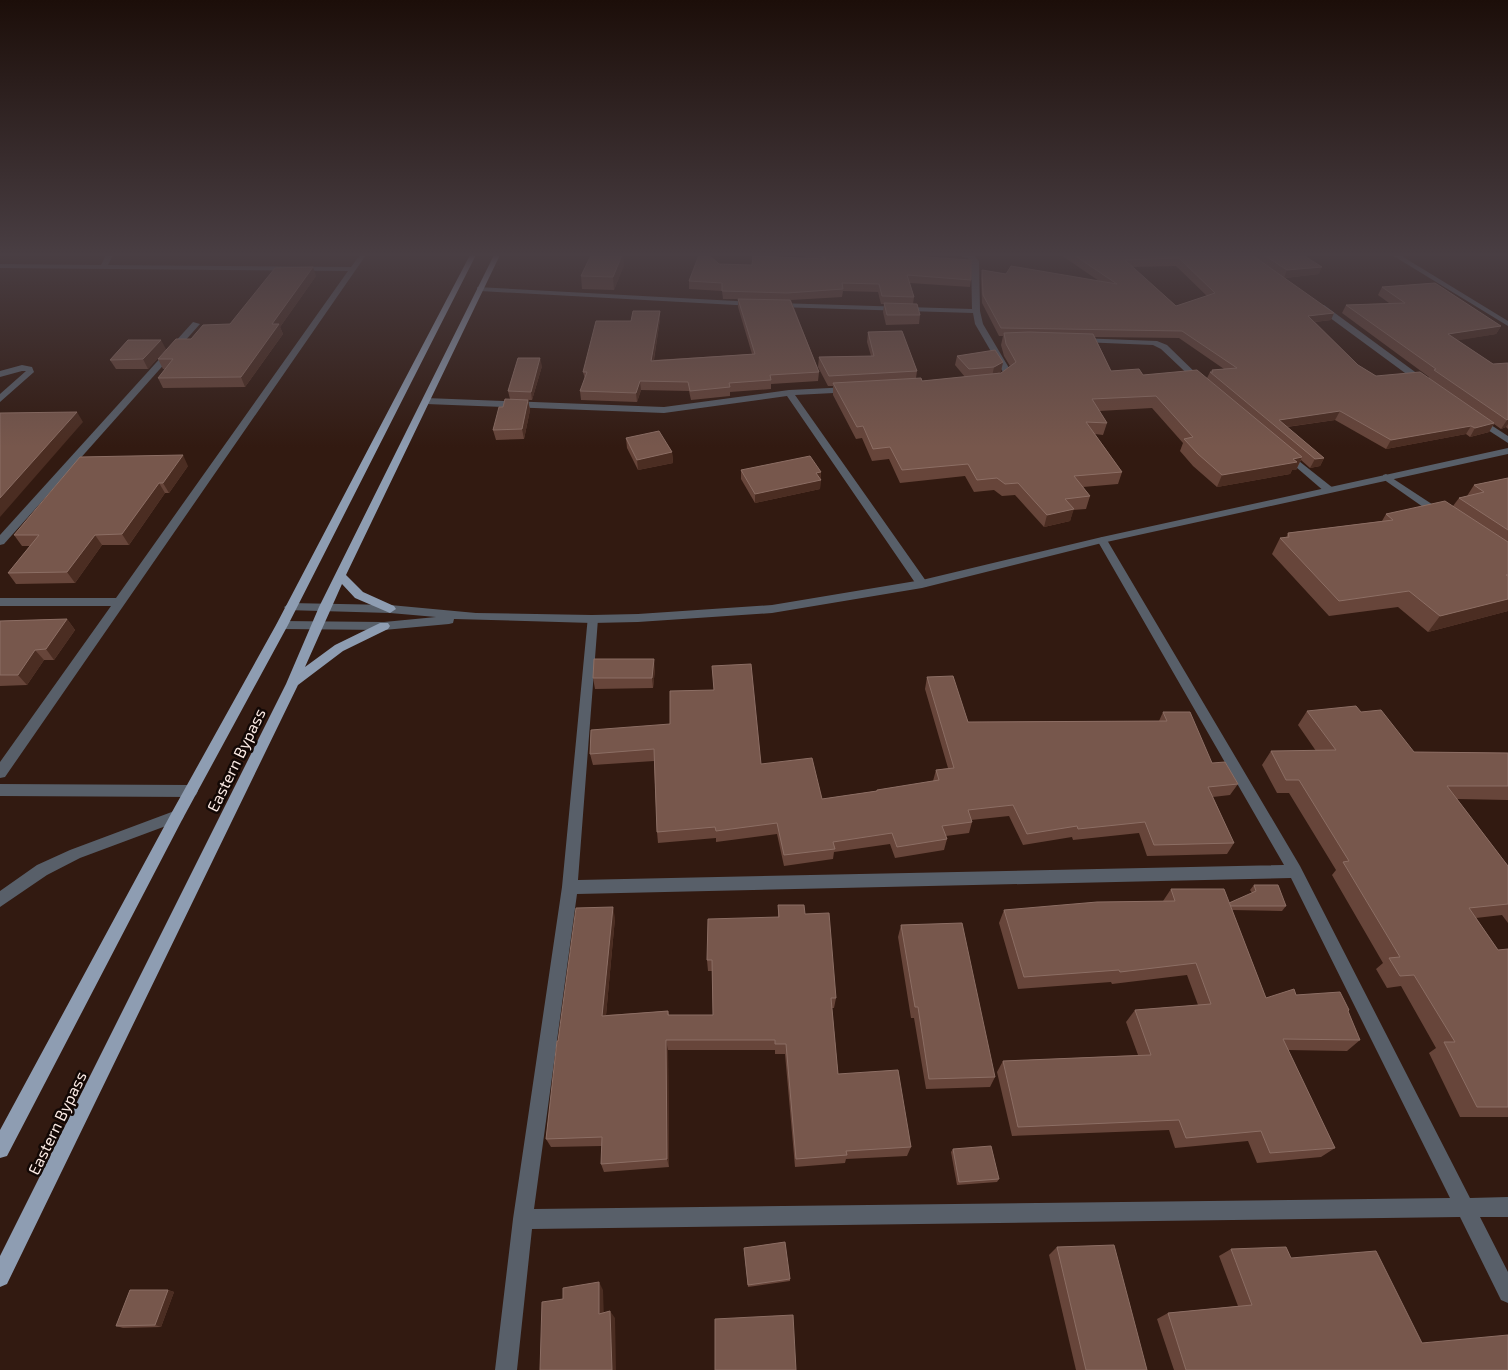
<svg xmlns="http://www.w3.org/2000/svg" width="1508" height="1370" font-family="'Exo 2',sans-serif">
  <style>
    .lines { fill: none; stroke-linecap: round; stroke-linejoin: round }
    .minor { fill: #585f69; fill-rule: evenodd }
    .tertiary { fill: #585f69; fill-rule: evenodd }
    .primary { fill: #8e9db2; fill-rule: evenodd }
    .wall { fill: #67453a; fill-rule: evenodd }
    .shaded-wall { fill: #4b2d22 }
    .building { fill: #77574c; stroke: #8c6e64; fill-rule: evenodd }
    .labels { text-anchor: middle; stroke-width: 5; stroke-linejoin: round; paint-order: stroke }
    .street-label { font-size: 16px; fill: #fcebe5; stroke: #130805 }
  </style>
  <rect width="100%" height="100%" fill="#321a11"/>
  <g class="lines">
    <g class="minor">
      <path d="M106,255H113L108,265L351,267L360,255H366L5,777L0,778V762L111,606H0V598H116L348,271L0,268V264L101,265Z"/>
      <path d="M955,255H973L979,261L980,311L983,324L1012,373L1002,381L995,379L1003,372L975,324L973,313L777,307L773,305L777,303L972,309L971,261L968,258Z"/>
      <path d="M1392,255H1400L1508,321V326Z"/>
      <path d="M477,287L754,302L758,304L754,306L480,291H477Z"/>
      <path d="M1318,305H1324L1426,380V384H1420L1318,309Z"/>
      <path d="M193,322L200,324L4,544L0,545V535Z"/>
      <path d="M1078,338L1157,341L1167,345L1205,382L1198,384L1161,349L1153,345L1081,342H1078Z"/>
      <path d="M22,365L32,367L34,372L0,402V394L26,371H22L0,377V371Z"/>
      <path d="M850,387L853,388V392L795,395L926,581L928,584L926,587H918L787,396L664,413L426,404L422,401L426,398L664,407L789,390Z"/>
      <path d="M1477,416L1508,436V443L1474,421L1472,419Z"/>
      <path d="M1285,450L1333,488V492H1325L1282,455L1280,453Z"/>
      <path d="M1386,474L1444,512L1445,514L1444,516H1436L1383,479V475Z"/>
      <path d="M1102,537L1107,540L1300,866L1470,1198L1508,1197V1217H1480L1508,1272V1303L1501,1300L1460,1217L532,1229L517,1370H495L513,1219L562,887L588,616H596L598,619L578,880L1284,865L1097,540ZM1291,878L1450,1198L534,1209L577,894Z"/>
      <path d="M0,784L191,785L196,787L198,791L196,795L191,797L0,796Z"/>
      <path d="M177,810L182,812L184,816L182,820L80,858L47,875L0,907V891L37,865L70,850Z"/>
    </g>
    <path class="tertiary" d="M1508,448V454L1102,543L922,588L772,613L638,622L592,623L454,619L453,623L449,624L384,630L282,629L276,625L282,621L384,622L436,617L390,613L286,610L284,607L290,603L390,605L476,613L592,615L638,614L772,605L922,580L1102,537Z"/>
    <g class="primary">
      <path d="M470,255H476L288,625L182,820L7,1156L0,1158V1130L172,812L276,625Z"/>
      <path d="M494,255H500L346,575L363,592L394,606L396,609L390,613L355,598L342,584L305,667L335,645L380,623H388L390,626L388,629L343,651L298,685L7,1284L0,1287V1256L286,684L319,607Z"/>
    </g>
  </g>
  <g class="wall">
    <path d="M801,255H899L971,280L970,287L910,283L914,297L913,304L920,315L919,324L886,325L883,312L884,304H881L878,292L843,291L842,297L791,300L819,372L818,381L771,384V389L730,392V396L691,400L689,391L641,390L637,402L581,400L580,391L585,379L583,372L631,321L660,311V319L654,360L752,354L738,307V299H723L722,291L689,289V281L719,264L752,265L808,258Z"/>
    <path d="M1061,255H1303L1319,274L1285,278L1331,320L1315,322L1358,365L1376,376L1429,378V377L1342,313L1346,305L1389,303L1378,295L1382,287L1501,326L1496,334L1457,340L1493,364L1508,363V429L1506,427L1501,429L1494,424L1489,432L1470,437L1466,434L1386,449L1335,420L1287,427L1324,458L1320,466L1310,468L1301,460L1296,470H1292L1290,474L1217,487L1193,466L1180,451L1183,443L1152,408L1099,411L1107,423L1103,435L1095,434L1122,472L1118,484L1083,487L1090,496L1086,509L1073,510L1070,521L1044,527L1015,495L1002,496L994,490L974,492L965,476L900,483L889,459L872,461L862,438L856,439L833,395V386H828L818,367L819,357L871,356L867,342L868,332L917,371L916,378L922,381L965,377L955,365L957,356L1003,362L1001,371L998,374L1001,373L1010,366L1004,356L1001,345L1003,336H999L982,303L981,278L982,270L1006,274L1099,281ZM1176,266L1207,296L1176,306L1132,267ZM1095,337L1179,338L1224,369L1212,370L1211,372H1210L1207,378L1143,375L1111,371Z"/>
    <path d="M624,265L614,290L582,289L581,276Z"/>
    <path d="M316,276L280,327L283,334L245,387L163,388L158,378L165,369H163L158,359L191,339L230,324Z"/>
    <path d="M166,349L148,369H116L110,360Z"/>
    <path d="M542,366L532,400H528L530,410L524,439L496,440L493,430L503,407L510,399L508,391Z"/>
    <path d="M626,438L672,452L673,463L638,470L627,448Z"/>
    <path d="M188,466L169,493H165L129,545H102L75,583L16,584L8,573L30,546H22L14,535Z"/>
    <path d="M741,470L821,472L820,489L755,503L741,479Z"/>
    <path d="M1508,478V611L1428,632L1398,607L1329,616L1272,554L1280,538H1286L1288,533L1382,521L1386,514L1453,506L1459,498L1467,496L1474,485Z"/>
    <path d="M67,619L75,630L54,660H44L27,685L0,686V621Z"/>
    <path d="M655,669L653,688L595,689L593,678Z"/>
    <path d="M927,677L968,722L1159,721L1163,712L1212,763L1238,784L1230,795L1213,797L1234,843L1227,854L1147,856L1139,833L1073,840L1072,837L1023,845L1009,816L971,820L972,822L969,833L946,836L947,839L944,850L895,858L890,844L834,852L833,859L784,866L777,834L716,842V838L658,843L657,832L654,761L593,765L590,754L591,730L761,764L822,799L876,791L877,790L933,781L936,770L948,768L925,689Z"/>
    <path d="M1307,711L1361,712L1414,752L1508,753V800L1457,799L1508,866V923L1502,915L1476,918L1498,950L1508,949V1117H1460L1429,1053L1436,1048L1401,986L1387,988L1376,969L1383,963L1332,875L1336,870L1289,793H1277L1262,765L1271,751H1316L1298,725Z"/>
    <path d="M1254,885L1286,906L1282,911L1232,910L1266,998L1296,995L1349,1010L1348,1012L1360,1040L1347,1051L1288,1050L1335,1148L1321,1157L1257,1163L1248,1141L1175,1148L1169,1130L1012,1136L997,1072L1003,1061L1138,1055L1126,1022L1135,1010L1198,1005L1187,975L1112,984L1111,982L1018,989L999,923L1004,910L1163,901L1171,889L1229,903L1252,893L1250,890Z"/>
    <path d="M778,905L805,914L836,998L834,1008H832L838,1074L911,1147L907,1156L846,1159L845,1163L795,1167L785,1054H775V1050H668L669,1167L604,1172L601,1164L602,1146L551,1147L546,1139L558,1041L615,918L606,1015L668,1011L669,1015H713L712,971H708L707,960L778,917Z"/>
    <path d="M901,925L995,1077L990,1087L926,1089L914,1018H911L898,937Z"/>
    <path d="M953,1149L999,1179L997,1182L957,1185L951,1152Z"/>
    <path d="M1057,1247L1147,1370H1076L1049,1255Z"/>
    <path d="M744,1248L790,1279V1281L748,1287Z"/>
    <path d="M1231,1249L1291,1258L1422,1343L1508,1370H1174L1157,1319L1168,1313L1238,1306L1219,1256Z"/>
    <path d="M168,1290L174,1292L161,1327L123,1328L116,1326Z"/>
  </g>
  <g class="shaded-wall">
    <path d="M622,255H623L624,265L614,290L613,277Z"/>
    <path d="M313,267L316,276L280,327L283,334L245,387L241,377L272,324Z"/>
    <path d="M1322,267L1319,274L1284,278L1287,270Z"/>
    <path d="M660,311V319L652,370L651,361Z"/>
    <path d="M1334,313L1331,320L1305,323L1308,316Z"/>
    <path d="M1501,326L1496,334L1443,343L1448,334Z"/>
    <path d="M161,340L166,349L148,369L143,359Z"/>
    <path d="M540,358L542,366L532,400L531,392Z"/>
    <path d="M1003,362L1001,371L992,377L994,367Z"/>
    <path d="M640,381L641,390L637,402L636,393Z"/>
    <path d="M528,400L530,410L524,439L522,429Z"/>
    <path d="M1340,411L1335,420L1278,428L1279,420Z"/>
    <path d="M77,412L83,422L0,517V498Z"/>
    <path d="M1508,419V424L1506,427L1501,429L1507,420Z"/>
    <path d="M1494,423L1489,432L1470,437L1475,428Z"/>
    <path d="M1471,426L1466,434L1386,449L1391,440Z"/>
    <path d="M672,452L673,463L638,470L637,460Z"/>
    <path d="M183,455L188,466L169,493L163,483Z"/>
    <path d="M1302,457L1296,470H1292L1290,474L1217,487L1222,475L1293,459Z"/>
    <path d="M1324,458L1320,466L1310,468L1315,459Z"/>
    <path d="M821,472L820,489L755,503V494L816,473Z"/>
    <path d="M159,483L165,493L129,545L122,534Z"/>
    <path d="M1074,509L1070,521L1044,527L1047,515Z"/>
    <path d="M95,535L102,545L75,583L67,572Z"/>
    <path d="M1508,599V611L1428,632L1440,616Z"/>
    <path d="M67,619L75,630L54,660L46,649Z"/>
    <path d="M35,650L44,660L27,685L18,675Z"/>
    <path d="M654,659L655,669L653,688L652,678Z"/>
    <path d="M613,907L615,918L605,1026L602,1016Z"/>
    <path d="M666,1040L668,1050L669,1167L667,1159Z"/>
    <path d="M599,1282L603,1290L604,1320L599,1314Z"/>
    <path d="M168,1290L174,1292L161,1327L155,1325Z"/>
    <path d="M610,1311L615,1318L616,1370H612Z"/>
  </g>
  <g class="building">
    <path d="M591,255H622L613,277L581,276Z"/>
    <path d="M699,255H709L719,264L752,265L753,256L826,259L818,255H896L971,260V280L907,275L914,297L882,296L879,284L842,283L843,289L787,293L722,291V283L689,281Z"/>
    <path d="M1074,255H1252L1334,313L1308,316L1358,365L1376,376L1420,372L1494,423L1475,428L1471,426L1391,440L1340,411L1279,420L1324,458L1315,459L1210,372H1213L1212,370L1237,368L1182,331L1001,328L983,295L982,270L1006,274L1011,266L1117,284ZM1179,258L1215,293L1176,306L1125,260Z"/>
    <path d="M1264,255H1303L1322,267L1287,270Z"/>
    <path d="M313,267L272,324H279L241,377L158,378L173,359H158L176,339H191L203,325L230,324L275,268Z"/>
    <path d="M1435,283L1501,326L1448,334L1493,364L1508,363V419L1507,420L1434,370L1436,369L1346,305L1405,303L1382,287Z"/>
    <path d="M738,299L790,300L819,372L770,375L771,380L729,383L730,387L690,391L688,382L640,381L636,393L580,391L587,372H583L596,321H631L633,311H660L651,361L755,354Z"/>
    <path d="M884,303L917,304L920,315H887Z"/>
    <path d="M902,331L917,371L829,376L819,357L874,356L868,332Z"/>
    <path d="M1029,332L1093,334L1111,371L1139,369L1143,375L1197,370L1302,457L1293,459L1297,462L1222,475L1198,454L1184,439L1193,437L1156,396L1092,399L1107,423L1086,422L1122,472L1074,476L1090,496L1065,499L1074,509L1047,515L1018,483L1005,484L997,478L977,480L968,464L902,470L890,447L873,449L863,426L857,427L833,383L921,378L922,381L1001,373L1016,362L1006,344L1004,333Z"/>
    <path d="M128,340H161L143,359L110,360Z"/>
    <path d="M995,350L1003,362L994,367L969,369L957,356Z"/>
    <path d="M518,358H540L531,392L508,391Z"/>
    <path d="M505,399L528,400L522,429L493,430L499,407H503Z"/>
    <path d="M77,412L0,498V413Z"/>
    <path d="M659,431L672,452L637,460L626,438Z"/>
    <path d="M183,455L163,483H159L122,534L95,535L67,572L8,573L39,535H14L80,457Z"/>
    <path d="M810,456L821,472L816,473L821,480L755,494L741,470Z"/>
    <path d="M1508,478V530L1459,498L1484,492L1474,485Z"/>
    <path d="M1445,501L1508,542V575H1506L1508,576V599L1440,616L1409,591L1339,601L1280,538L1289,537L1288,533L1393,520L1386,514Z"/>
    <path d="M67,619L46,649L35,650L18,675H0V621Z"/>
    <path d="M594,659H654L652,678H593Z"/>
    <path d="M751,664L761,764L812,758L822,799L877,791V790L939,780L936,770L954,768L927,677L953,676L968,722L1167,721L1163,712H1190L1212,763L1225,762L1238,784L1208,787L1234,843L1154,845L1145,822L1078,829L1077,826L1027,834L1013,805L968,810L972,822L942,826L947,839L897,847L892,833L833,842L835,849L784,855L777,823L716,831L715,827L657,832L654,749L590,754L591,730L670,724V691L714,690L712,666Z"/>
    <path d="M1356,706L1361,712L1381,710L1414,752L1508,753V786H1447L1508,866V904L1469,908L1498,950L1508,949V1107H1477L1444,1042H1455L1414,975L1400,976L1389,958L1400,957L1343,862L1349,861L1299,780H1286L1271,751L1336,750L1307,711Z"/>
    <path d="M1254,885H1278L1286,906H1230L1229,903L1256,891Z"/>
    <path d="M1171,889H1224L1266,998L1294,989L1296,995L1340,992L1349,1010L1348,1011L1360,1040L1283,1039L1335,1148L1270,1153L1261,1131L1186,1138L1179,1120L1018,1127L1003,1061L1151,1055L1135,1010L1211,1004L1196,963L1120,972L1119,970L1024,977L1004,910L1097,902L1175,901Z"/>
    <path d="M778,905H804L805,914L829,913L836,998H831L838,1074L898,1070L911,1147L846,1151L847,1155L796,1159L786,1044H775V1040H666L667,1159L601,1164L602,1137L546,1139L557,1041H558L576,908L613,907L602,1016L668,1011V1015H713L712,960H707L708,919L779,917Z"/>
    <path d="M962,923L995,1077L929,1079L918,1007H915L901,925Z"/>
    <path d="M991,1146L999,1179L959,1182L953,1149Z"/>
    <path d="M785,1242L790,1279L748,1285L744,1248Z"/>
    <path d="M1114,1245L1147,1370H1086L1057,1247Z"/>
    <path d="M1286,1247L1291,1258L1376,1251L1422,1343L1508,1335V1370H1186L1168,1313L1252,1305L1231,1249Z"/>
    <path d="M599,1282V1314L610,1311L612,1370H540L542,1302L563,1299V1288Z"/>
    <path d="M130,1290H168L155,1325L116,1326Z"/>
    <path d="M793,1315L796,1370H715V1319Z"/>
  </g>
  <linearGradient id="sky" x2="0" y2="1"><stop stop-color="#1c0e09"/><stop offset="0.57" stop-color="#493e43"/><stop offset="1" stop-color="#493e43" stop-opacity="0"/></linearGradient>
  <rect width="1508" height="447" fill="url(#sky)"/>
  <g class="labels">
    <g class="street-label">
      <text transform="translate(236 760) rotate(-64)" y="6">Eastern Bypass</text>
      <text transform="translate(57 1123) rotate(-64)" y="6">Eastern Bypass</text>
    </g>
  </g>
</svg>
